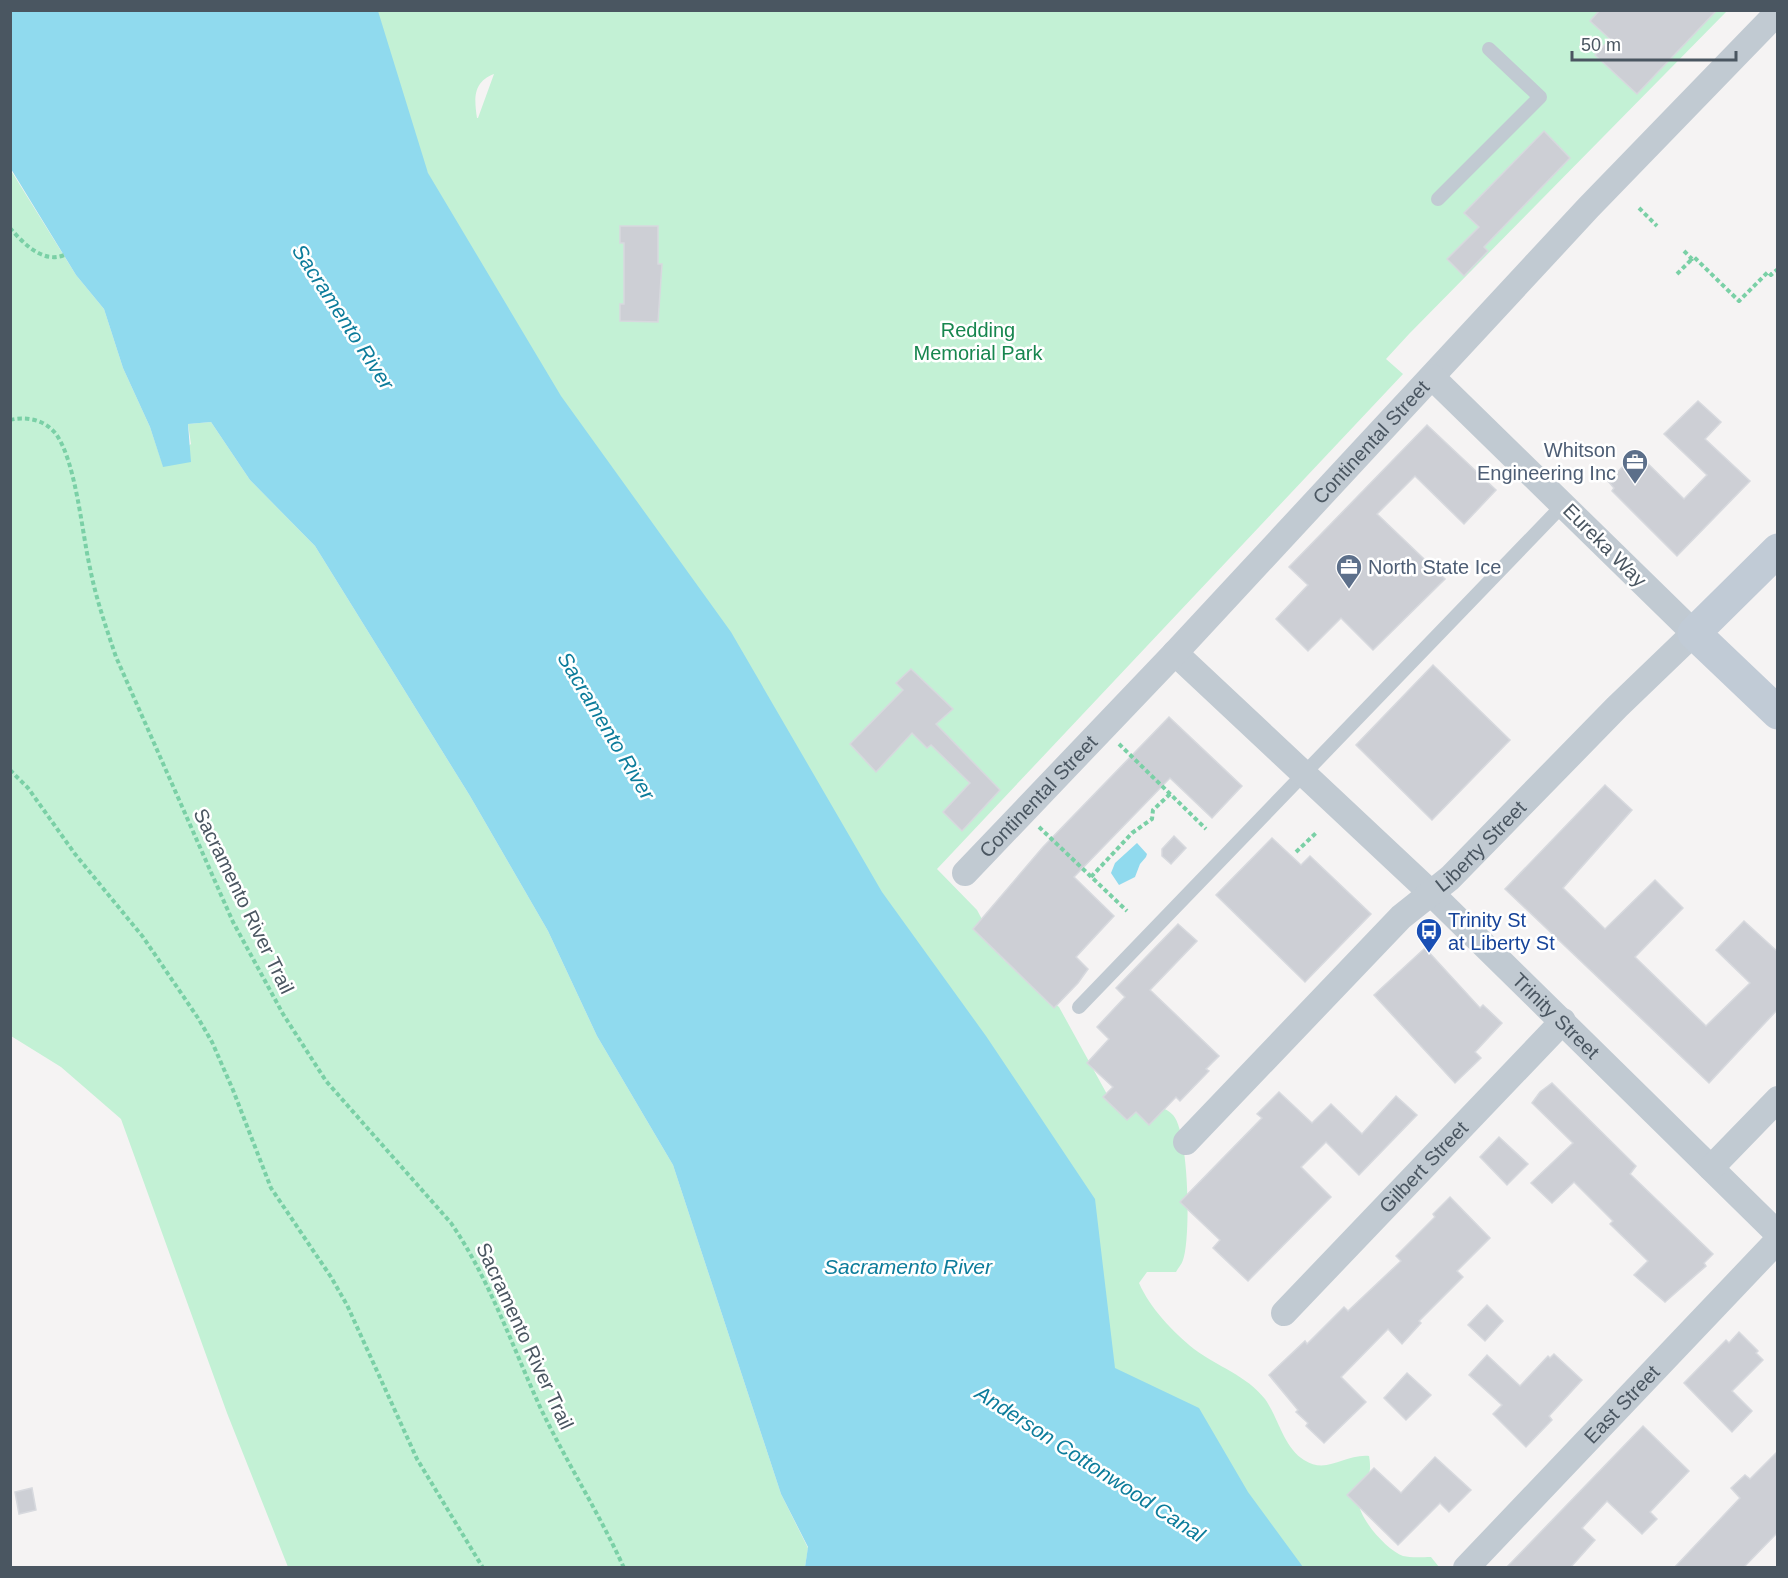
<svg xmlns="http://www.w3.org/2000/svg" width="1788" height="1578" font-family="Arial,sans-serif">
  <style>
    .green { fill: #c3f1d5; fill-rule: evenodd }
    .water { fill: #90daee }
    .building { fill: #cdcfd5; stroke: #d7d9de; stroke-width: 1.5 }
    .lines { fill: none; stroke-linecap: round; stroke-linejoin: round }
    .path { stroke: #7ad0a6; stroke-width: 4; stroke-dasharray: 4.5 3; stroke-linecap: butt }
    .lane { stroke: #c1cad2; stroke-width: 14 }
    .street { stroke: #c1cad2; stroke-width: 26 }
    .secondary { stroke: #c1cbd6; stroke-width: 33 }
    .labels { text-anchor: middle; stroke-width: 5; stroke-linejoin: round; paint-order: stroke }
    .park-label { font-size: 20px; fill: #17864f; stroke: #fff }
    .street-label { font-size: 20px; fill: #4a5661; stroke: #fff }
    .service-label { font-size: 20px; fill: #4e5e75; stroke: #fff; text-anchor: end }
    .transit-label { font-size: 20px; fill: #164399; stroke: #fff; text-anchor: start }
    .water-label { font-size: 21px; font-style: italic; fill: #0c7c9b; stroke: #fff }
  </style>
  <rect width="100%" height="100%" fill="#f5f3f3"/>
  <g class="green">
    <path d="M363,11H1727L1409,334L1386,359L1403,374L937,869L977,910L1004,960L1059,1007L1108,1096C1126,1100 1160,1101 1173,1115C1189,1132 1191,1238 1183,1260C1182,1264 1178,1268 1176,1272H1147L1139,1283C1150,1308 1173,1332 1194,1349C1218,1367 1246,1375 1265,1399C1278,1417 1284,1448 1304,1460C1327,1475 1344,1454 1369,1456C1373,1478 1365,1477 1359,1495C1353,1513 1386,1550 1403,1556C1411,1558 1423,1557 1431,1557L1439,1567H1285L1115,1384L499,351ZM494,74L478,118H477C474,98 473,82 494,74Z"/>
    <path d="M10,169L76,275L104,309L123,368L150,427L163,466L191,444L188,424L211,422L250,480L315,546L470,796L548,931L597,1036L673,1165L781,1494L808,1548L805,1567H288L227,1413L121,1119L61,1067L11,1036Z"/>
  </g>
  <g class="water">
    <path d="M11,10L378,11L428,173L561,396L731,632L882,892L986,1036L1095,1199L1115,1368L1199,1408L1248,1492L1303,1567H805L808,1547L781,1494L673,1165L597,1036L548,931L470,796L315,546L250,480L211,422L188,424L191,462L163,467L150,427L123,368L104,309L76,275L11,169Z"/>
    <path d="M1137,843L1147,854L1146,857L1140,864L1135,877L1119,885L1111,873L1115,863Z"/>
  </g>
  <g class="building">
    <path d="M1600,10H1717L1637,94L1595,55L1610,39L1590,21Z"/>
    <path d="M1544,131L1570,158L1484,247L1488,251L1464,276L1447,259L1479,227L1464,213Z"/>
    <path d="M620,226H658V264H662L658,322L620,321V304H624V243H620Z"/>
    <path d="M1698,401L1721,422L1705,439L1750,481L1677,556L1612,491L1614,488L1608,481L1637,453L1684,499L1707,475L1664,434Z"/>
    <path d="M1427,425L1496,490L1464,524L1415,476L1377,514L1445,579L1373,650L1341,618L1308,651L1276,619L1308,585L1289,567Z"/>
    <path d="M1433,665L1510,740L1432,820L1356,745Z"/>
    <path d="M911,669L953,709L936,724L1000,790L962,831L943,812L970,783L931,745L927,748L912,733L876,772L850,744L903,690L896,683Z"/>
    <path d="M1169,717L1242,786L1212,818L1170,778L1074,877L1114,916L1076,957L1088,969L1078,983L1054,1008L973,929L1043,847Z"/>
    <path d="M1605,785L1632,810L1563,888L1605,929L1655,880L1683,908L1635,957L1706,1026L1750,983L1716,950L1744,921L1778,952V1009L1709,1083L1505,889Z"/>
    <path d="M1174,836L1186,848L1171,864L1162,856V849Z"/>
    <path d="M1272,838L1301,865L1310,856L1371,914L1305,982L1216,895Z"/>
    <path d="M1178,924L1197,941L1150,990L1219,1056L1206,1069L1209,1071L1180,1101L1176,1097L1149,1125L1136,1112L1127,1120L1103,1097L1113,1087L1087,1063L1109,1039L1097,1027L1125,997L1116,988Z"/>
    <path d="M1425,948L1480,1008L1483,1005L1502,1023L1475,1052L1481,1058L1455,1083L1374,995Z"/>
    <path d="M1552,1083L1636,1166L1630,1174L1713,1254L1704,1263L1706,1266L1665,1302L1634,1275L1648,1261L1610,1224L1613,1221L1574,1182L1552,1203L1531,1183L1573,1143L1532,1103L1540,1092Z"/>
    <path d="M1279,1092L1312,1123L1331,1104L1362,1134L1396,1096L1417,1115L1359,1175L1326,1142L1301,1167L1331,1197L1248,1281L1213,1248L1220,1240L1180,1202L1262,1118L1257,1114Z"/>
    <path d="M1499,1137L1528,1164L1507,1185L1480,1157Z"/>
    <path d="M1450,1197L1490,1238L1457,1271L1463,1277L1419,1321L1421,1323L1402,1344L1388,1329L1341,1377L1366,1402L1324,1443L1306,1426L1308,1423L1296,1412L1298,1410L1269,1375L1305,1341L1307,1344L1344,1307L1348,1311L1401,1261L1396,1256L1435,1217L1433,1214Z"/>
    <path d="M1487,1305L1503,1321L1485,1341L1468,1325Z"/>
    <path d="M1739,1332L1758,1351L1756,1353L1763,1360L1732,1391L1752,1411L1732,1432L1684,1383L1726,1340L1729,1343Z"/>
    <path d="M1554,1354L1582,1380L1549,1416L1552,1420L1526,1447L1493,1414L1502,1405L1469,1375L1487,1355L1520,1386L1548,1356L1550,1358Z"/>
    <path d="M1407,1373L1431,1395L1406,1420L1384,1398Z"/>
    <path d="M1643,1426L1689,1471L1650,1512L1657,1519L1642,1534L1607,1501L1582,1528L1595,1540L1570,1568H1506Z"/>
    <path d="M1778,1451V1532L1743,1568H1674L1740,1498L1731,1488L1745,1475L1750,1479Z"/>
    <path d="M1435,1457L1471,1490L1449,1512L1440,1503L1398,1545L1347,1495L1374,1468L1401,1493Z"/>
    <path d="M32,1488L36,1510L19,1514L15,1492Z"/>
  </g>
  <g class="lines">
    <g class="path">
      <path d="M1639,208L1657,226"/>
      <path d="M10,228C23,243 43,264 64,255"/>
      <path d="M1684,251L1692,259L1694,257L1739,301L1768,272L1771,275L1778,269"/>
      <path d="M1677,274L1692,259"/>
      <path d="M10,420C27,416 45,420 56,434C76,462 82,533 90,568C96,599 106,627 116,657L233,922L283,1014L326,1081L451,1223C490,1280 512,1346 541,1409C567,1463 599,1513 624,1568"/>
      <path d="M1119,744L1206,829"/>
      <path d="M10,770L28,788L75,854L143,937L198,1018L212,1042L233,1090L271,1188L331,1277L347,1305L417,1459L483,1568"/>
      <path d="M1039,827L1127,911"/>
      <path d="M1296,852L1316,833"/>
      <path d="M1091,877L1132,833L1152,819L1153,810L1170,794"/>
    </g>
    <g class="lane">
      <path d="M1438,199L1540,97L1489,49"/>
      <path d="M1079,1007L1564,504"/>
    </g>
    <g class="street">
      <path id="s1" d="M1175,653L1431,893L1778,1234"/>
      <path id="s2" d="M965,873L1175,653L1588,208L1778,12"/>
      <path id="s3" d="M1186,1142L1401,917L1450,878L1617,707L1694,633L1432,377"/>
      <path d="M1711,1168L1778,1099"/>
      <path id="s4" d="M1284,1313L1563,1021"/>
      <path id="s5" d="M1466,1568L1778,1240"/>
    </g>
    <path class="secondary" d="M1778,550L1694,633L1778,713"/>
  </g>
  <defs>
    <g id="office-pin" transform="scale(1.35)"><path d="M0 17L-7.5 6A9.5 9.5 0 1 1 7.5 6Z" fill="#5c6f8a" stroke="#fff"/><path d="M-6-3h4V-5.5h4V-3h4V5H-6ZM-1-4.5V-3h2v-1.5ZM-6 0V1H6V0Z" fill="#fff"/></g>
    <g id="bus-pin" transform="scale(1.35)"><path d="M0 17L-7.5 6A9.5 9.5 0 1 1 7.5 6Z" fill="#1a4fb4" stroke="#fff"/><path d="M-5-6H5V4H4V6H2V4H-2V6H-4V4H-5ZM-3.5-4V0h7V-4ZM-3.5 1.2v1.5H-2V1.2ZM2 1.2v1.5H3.5V1.2Z" fill="#fff"/></g>
  </defs>
  <g fill-rule="evenodd">
    <use href="#office-pin" x="1635" y="462"/>
    <use href="#office-pin" x="1349" y="567"/>
    <use href="#bus-pin" x="1429" y="931"/>
  </g>
  <g class="labels">
    <g class="park-label">
      <text x="978" y="337">Redding<tspan x="978" dy="23">Memorial Park</tspan></text>
    </g>
    <g class="street-label">
      <text dy="7" stroke="none"><textPath href="#s2" startOffset="592">Continental Street</textPath></text>
      <text transform="translate(1605 545) rotate(45)" y="7">Eureka Way</text>
      <text dy="7" stroke="none"><textPath href="#s2" startOffset="106">Continental Street</textPath></text>
      <text dy="7" stroke="none"><textPath href="#s3" startOffset="418">Liberty Street</textPath></text>
      <text transform="translate(244 901) rotate(64)" y="7">Sacramento River Trail</text>
      <text dy="7" stroke="none"><textPath href="#s1" startOffset="526">Trinity Street</textPath></text>
      <text dy="7" stroke="none"><textPath href="#s4" startOffset="202">Gilbert Street</textPath></text>
      <text transform="translate(525 1336) rotate(65)" y="7">Sacramento River Trail</text>
      <text dy="7" stroke="none"><textPath href="#s5" startOffset="226">East Street</textPath></text>
    </g>
    <g class="service-label">
      <text x="1616" y="457">Whitson<tspan x="1616" dy="23">Engineering Inc</tspan></text>
      <text x="1368" y="574" text-anchor="start">North State Ice</text>
    </g>
    <g class="transit-label">
      <text x="1448" y="927">Trinity St<tspan x="1448" dy="23">at Liberty St</tspan></text>
    </g>
    <g class="water-label">
      <text transform="translate(343 317) rotate(57)" y="7">Sacramento River</text>
      <text transform="translate(606 726) rotate(59)" y="7">Sacramento River</text>
      <text x="908" y="1274">Sacramento River</text>
      <text transform="translate(1090 1464) rotate(33)" y="7">Anderson Cottonwood Canal</text>
    </g>
  </g>
  <rect width="1788" height="1578" fill="none" stroke="#4a5661" stroke-width="24"/>
  <path d="M1572 51v9h164v-9" fill="none" stroke="#4a5661" stroke-width="3"/>
  <text x="1581" y="51" font-size="18" fill="#4a5661" stroke="#ffffff" stroke-width="4.5" paint-order="stroke">50 m</text>
</svg>
